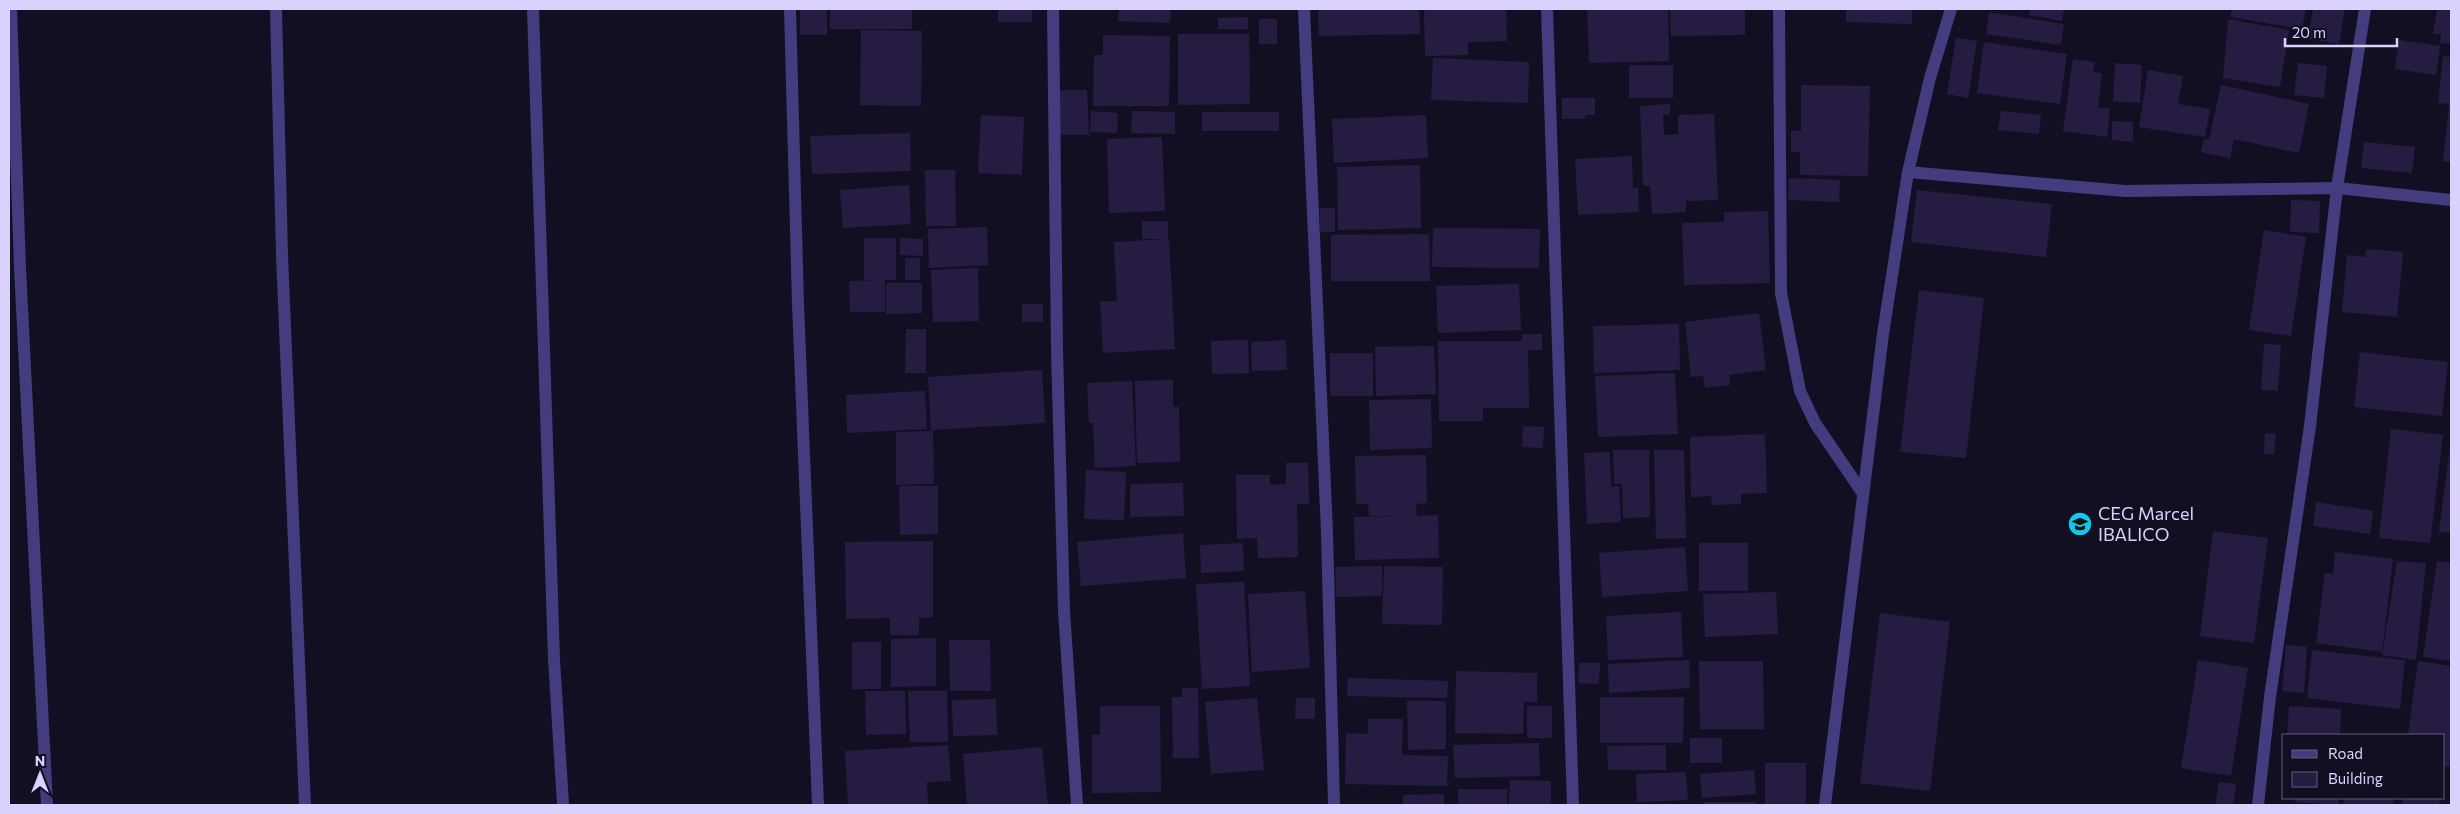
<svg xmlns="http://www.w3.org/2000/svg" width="2460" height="814" font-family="Commissioner,sans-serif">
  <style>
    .building { fill: #261c42 }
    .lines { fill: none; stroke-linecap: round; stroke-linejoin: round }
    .minor { stroke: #433c7e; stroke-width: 12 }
    .labels { text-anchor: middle; stroke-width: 4.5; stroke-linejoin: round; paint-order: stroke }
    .poi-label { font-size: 18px; fill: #dad2fd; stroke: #130f22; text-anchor: start }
  </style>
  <rect width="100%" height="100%" fill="#130f22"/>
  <g class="building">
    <rect x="800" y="9" width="27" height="26"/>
    <rect x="830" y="9" width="82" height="20"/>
    <rect x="998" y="9" width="34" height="13"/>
    <path d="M1119,9H1171L1170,23L1118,21Z"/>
    <path d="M1318,9H1419L1420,34L1319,36Z"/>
    <path d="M1424,9H1506L1507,41L1468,42V55L1425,56Z"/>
    <path d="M1587,9H1668L1669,61L1589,63Z"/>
    <path d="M1670,9H1745V35L1671,36Z"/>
    <path d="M1846,9H1912V24L1846,22Z"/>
    <path d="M2031,9H2064L2062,21L2029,15Z"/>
    <path d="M2232,9H2306L2302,29L2230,17Z"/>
    <path d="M2313,9H2345L2339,44L2308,39Z"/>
    <path d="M2437,9H2451V44L2440,43L2441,34H2433Z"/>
    <path d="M1989,12L2064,24L2061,45L1986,34Z"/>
    <path d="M1248,17V29H1218V18Z"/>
    <rect x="1259" y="19" width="18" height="25"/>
    <path d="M2228,19L2289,30L2280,87L2223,78Z"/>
    <path d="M861,30L922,31L921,106L860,105Z"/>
    <path d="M1178,34H1249L1250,104L1178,105Z"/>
    <path d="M1103,35L1170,36L1169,106H1093L1094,55H1103Z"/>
    <path d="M1956,38L1977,41L1968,98L1947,94Z"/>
    <path d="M2399,40L2440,46L2436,75L2395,69Z"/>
    <path d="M1984,42L2067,54L2060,104L1977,93Z"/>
    <path d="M2443,56L2451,57V162L2443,161L2449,104L2438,103Z"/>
    <path d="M1433,58L1529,62L1528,103L1431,100Z"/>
    <path d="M2073,59L2095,62L2093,72L2102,73L2098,107L2110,109L2107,137L2063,131Z"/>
    <path d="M2115,63L2142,65L2140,103L2113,101Z"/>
    <path d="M2298,63L2327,66L2324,98L2294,95Z"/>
    <rect x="1629" y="65" width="44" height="33"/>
    <path d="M2148,70L2183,76L2178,104L2210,109L2205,137L2139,127Z"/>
    <path d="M1801,85L1870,86L1868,176L1800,175V152H1791V131H1801Z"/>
    <path d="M2221,85L2309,104L2299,153L2234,139L2230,158L2201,152L2204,139L2209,140Z"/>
    <path d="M1060,90H1087L1089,135H1060Z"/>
    <path d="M1562,98H1595V115H1585V119H1562Z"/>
    <path d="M1670,104V114L1663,115L1664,135L1678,134V115L1714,114L1718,200L1686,201V212L1652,214L1650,186H1643L1640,106Z"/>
    <path d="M1091,111L1118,113L1117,133L1090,132Z"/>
    <path d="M1132,111L1175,112V134L1131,133Z"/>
    <path d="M2001,111L2041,115L2039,134L1998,130Z"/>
    <rect x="1202" y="112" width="77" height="19"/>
    <path d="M981,115L1024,117L1022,175L978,173Z"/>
    <path d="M1426,115L1428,158L1334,163L1332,119Z"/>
    <path d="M2112,121L2133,122V142L2112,140Z"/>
    <path d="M910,133L911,171L812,174L810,136Z"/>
    <path d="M1162,137L1165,211L1109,213L1107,139Z"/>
    <path d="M2364,142L2415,147L2412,173L2361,168Z"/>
    <path d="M1632,156L1633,188L1638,187L1639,212L1578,215L1575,159Z"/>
    <path d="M1420,165L1421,228L1338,230L1337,167Z"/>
    <path d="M925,170H955L956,226H926Z"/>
    <path d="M1789,178L1840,180L1839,202L1788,200Z"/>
    <path d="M909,185L911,224L843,228L840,190Z"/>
    <path d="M1917,190L2052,204L2046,257L1911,242Z"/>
    <path d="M2291,200L2320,201L2319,233L2290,232Z"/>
    <rect x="1320" y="208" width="15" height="24"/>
    <path d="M1768,211L1770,283L1684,285L1682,223L1724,222V212Z"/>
    <rect x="1142" y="221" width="26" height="18"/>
    <path d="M987,227L988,265L929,268L928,229Z"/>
    <path d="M1433,228L1540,229L1539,268L1432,267Z"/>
    <path d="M2264,230L2306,237L2291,336L2249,330Z"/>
    <path d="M1429,234L1430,281H1331V235Z"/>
    <path d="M864,238H896V280H885V312H850L849,281L883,280H864Z"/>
    <path d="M900,238L923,239V256L900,255Z"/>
    <path d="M1169,239L1175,349L1103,353L1100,301H1117L1114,242Z"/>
    <path d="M2366,249L2403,252L2397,317L2342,312L2347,255L2365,257Z"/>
    <rect x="905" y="258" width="15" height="22"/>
    <path d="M978,268L979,321L933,322L931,270Z"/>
    <path d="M886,283H922V313L886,314Z"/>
    <path d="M1519,284L1521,330L1438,333L1436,286Z"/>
    <path d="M1919,290L1984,298L1966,458L1900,452Z"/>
    <rect x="1022" y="304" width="21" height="18"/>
    <path d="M1759,313L1766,370L1729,375L1730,385L1705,388L1703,376L1691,377L1685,322Z"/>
    <path d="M1679,324L1680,370L1594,373L1593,326Z"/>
    <path d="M906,329H926V373H905Z"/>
    <path d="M1522,334H1542V350H1528L1529,408H1483V421H1439L1438,341H1522Z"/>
    <path d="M1248,340L1249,373L1212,374L1211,341Z"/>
    <path d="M1286,340L1287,370L1252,371L1251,342Z"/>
    <path d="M2264,344L2281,345L2278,391L2261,390Z"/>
    <path d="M1434,346L1436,394L1376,396L1375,347Z"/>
    <path d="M2360,352L2448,362L2442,416L2354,407Z"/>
    <rect x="1330" y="353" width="43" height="43"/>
    <path d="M1042,370L1045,423L931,430L928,377Z"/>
    <path d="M1675,373L1678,434L1598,437L1595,376Z"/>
    <path d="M1173,380V407H1179L1180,462L1137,463L1135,381Z"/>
    <path d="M1132,381L1136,466L1095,468L1093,423H1089L1087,383Z"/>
    <path d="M925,391L927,429L847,433L846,395Z"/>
    <path d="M1431,399L1432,448L1370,450L1369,400Z"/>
    <path d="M1523,426L1544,427L1543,448L1522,447Z"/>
    <path d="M2391,429L2443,435L2430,543L2379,538Z"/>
    <path d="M933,431L934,484L896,485V432Z"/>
    <path d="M2265,433L2276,434L2274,455L2264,454Z"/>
    <path d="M1765,434L1767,493L1741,494V504L1712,505L1711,496L1691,497L1690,437Z"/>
    <path d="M2450,446H2451V533L2439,532Z"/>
    <path d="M1613,450H1649L1650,517L1623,518L1622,484H1614Z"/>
    <path d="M1654,450H1684L1686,538L1656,539Z"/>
    <path d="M1610,452L1611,487L1619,486L1621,522L1587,524L1584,453Z"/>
    <path d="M1426,455L1427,503L1416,504L1417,516L1438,515L1439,558L1355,560L1354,517L1415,516H1369L1368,504H1356L1355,456Z"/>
    <path d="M1286,463H1308L1309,504H1297L1298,557L1258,558L1257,538L1237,539L1236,475H1270V485L1286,484Z"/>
    <path d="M1086,470L1126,472L1124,520L1084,519Z"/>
    <path d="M1183,483L1184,516L1130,517V484Z"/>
    <path d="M899,486H938V534L900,535Z"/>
    <path d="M2316,502L2373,511L2370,534L2313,526Z"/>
    <path d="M2213,531L2268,538L2254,643L2200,636Z"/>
    <path d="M1183,533L1186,578L1081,586L1077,542Z"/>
    <path d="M933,541V617L919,618V635H890V618L846,619L845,542Z"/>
    <path d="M1243,543L1244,571L1201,573L1200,545Z"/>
    <rect x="1699" y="543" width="49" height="48"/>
    <path d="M1685,547L1688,591L1602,597L1599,553Z"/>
    <path d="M2335,552L2393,559L2382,652L2316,643L2325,573L2333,574Z"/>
    <path d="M2397,561L2426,563L2416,660L2382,655Z"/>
    <path d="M2437,561L2451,563V661L2423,657Z"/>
    <path d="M1382,566V596L1336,597L1335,567Z"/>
    <path d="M1384,566L1443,567L1442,625L1382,624Z"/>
    <path d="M1244,582L1250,686L1202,689L1196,584Z"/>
    <path d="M1305,591L1310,668L1252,672L1248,594Z"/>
    <path d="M1776,592L1778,634L1705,637L1703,594Z"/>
    <path d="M1681,612L1683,657L1608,660L1606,616Z"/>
    <path d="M1880,613L1950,622L1930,791L1860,783Z"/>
    <path d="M936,638V686L891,687V639Z"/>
    <path d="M949,640H990L991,691H950Z"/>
    <rect x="852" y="642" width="29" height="47"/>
    <path d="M2286,645L2307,647L2304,693L2282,691Z"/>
    <path d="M2312,650L2405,660L2400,709L2307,698Z"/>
    <path d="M1689,660L1690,688L1609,693L1608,664Z"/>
    <path d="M2198,660L2248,668L2231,776L2181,768Z"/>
    <path d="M1699,661H1763L1764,729H1700Z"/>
    <path d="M2418,661L2451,666V767L2444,766V735H2408Z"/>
    <path d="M1579,663H1600L1599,684L1578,683Z"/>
    <path d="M1456,671L1537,673V702H1524L1523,734L1455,733Z"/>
    <path d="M1348,678L1448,681L1447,698L1347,696Z"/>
    <path d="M1182,688H1198L1199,758H1173L1172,697H1182Z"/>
    <path d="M865,691H905L906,734L866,735Z"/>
    <path d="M908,691H947L948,742H910Z"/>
    <path d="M1600,697H1684L1683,743H1600Z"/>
    <path d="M1257,698L1264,770L1211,774L1205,702Z"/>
    <path d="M1296,698H1315V719H1295Z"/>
    <path d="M996,699L997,735L953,736L952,700Z"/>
    <path d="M1407,701H1446V749L1408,750Z"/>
    <path d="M1100,706H1160L1161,792L1092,793V735H1100Z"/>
    <rect x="1527" y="706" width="25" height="32"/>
    <path d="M2289,706L2341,709L2340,735H2287Z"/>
    <path d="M1368,719H1403L1402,755L1448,756L1447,786L1345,784L1346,733L1368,734Z"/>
    <rect x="1690" y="738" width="32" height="25"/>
    <path d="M1539,743L1540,776L1455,778L1453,745Z"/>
    <path d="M948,745L951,781L927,782L928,805H848L845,751Z"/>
    <path d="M1666,745V770H1608L1607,746Z"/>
    <path d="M1042,747L1048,805H967L963,754Z"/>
    <rect x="1765" y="763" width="41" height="42"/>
    <path d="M1754,770L1756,794L1702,798L1700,774Z"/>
    <path d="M1686,772L1688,800L1637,802L1636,774Z"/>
    <path d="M1510,780L1551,781V805H1509Z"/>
    <path d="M2219,782L2236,784L2233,805H2215Z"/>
    <rect x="1458" y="789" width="49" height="16"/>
    <path d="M1444,794V805H1403V795Z"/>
    <path d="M2295,798H2339L2338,805L2295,802Z"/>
    <path d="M2344,798H2394L2393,805H2343Z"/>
    <path d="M2403,798H2440L2439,805H2402Z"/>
    <rect x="1703" y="802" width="53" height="3"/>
  </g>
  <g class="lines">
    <g class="minor">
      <path d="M11,9L20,268L47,805"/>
      <path d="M276,9L282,255L305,805"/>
      <path d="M533,9L554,659L563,805"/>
      <path d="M790,9L798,304L818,805"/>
      <path d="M1053,9L1057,350L1064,611L1077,805"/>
      <path d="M1304,9L1327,532L1334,805"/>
      <path d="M1547,9L1573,805"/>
      <path d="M1779,9L1781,293L1800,391L1815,423L1862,492"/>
      <path d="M1908,172L2125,191L2337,188L2451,200"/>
      <path d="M1825,805L1883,334L1908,172L1930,78L1951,9"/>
      <path d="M2258,805L2270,697L2310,426L2337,188L2365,9"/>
    </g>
  </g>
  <defs>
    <g id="school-disc" transform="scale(1.25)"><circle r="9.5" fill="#0dc9ed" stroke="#130f22"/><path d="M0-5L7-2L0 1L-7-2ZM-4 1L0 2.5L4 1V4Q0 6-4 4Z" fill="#111"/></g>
  </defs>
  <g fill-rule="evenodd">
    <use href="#school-disc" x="2080" y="524"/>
  </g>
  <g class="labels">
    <g class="poi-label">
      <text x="2098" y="520">CEG Marcel<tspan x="2098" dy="21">IBALICO</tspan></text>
    </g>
  </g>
  <rect width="2460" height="814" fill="none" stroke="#dad2fd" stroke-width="20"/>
  <rect x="2282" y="734" width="162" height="65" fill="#130f22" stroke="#635d7a"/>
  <rect x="2292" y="750" width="25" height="8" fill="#433c7e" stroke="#635d7a"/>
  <text x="2328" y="759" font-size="15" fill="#dad2fd">Road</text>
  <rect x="2292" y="772" width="25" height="15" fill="#261c42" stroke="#635d7a"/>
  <text x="2328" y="784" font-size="15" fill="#dad2fd">Building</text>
  <g transform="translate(40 774)" stroke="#130f22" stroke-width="4" paint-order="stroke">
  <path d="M0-4L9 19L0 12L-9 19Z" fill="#dad2fd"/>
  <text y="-8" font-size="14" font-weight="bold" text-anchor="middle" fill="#dad2fd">N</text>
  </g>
  <path d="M2285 38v8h112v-8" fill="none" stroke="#dad2fd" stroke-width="2.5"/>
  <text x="2292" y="38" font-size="15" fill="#dad2fd" stroke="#130f22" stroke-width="4" paint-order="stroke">20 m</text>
</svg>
